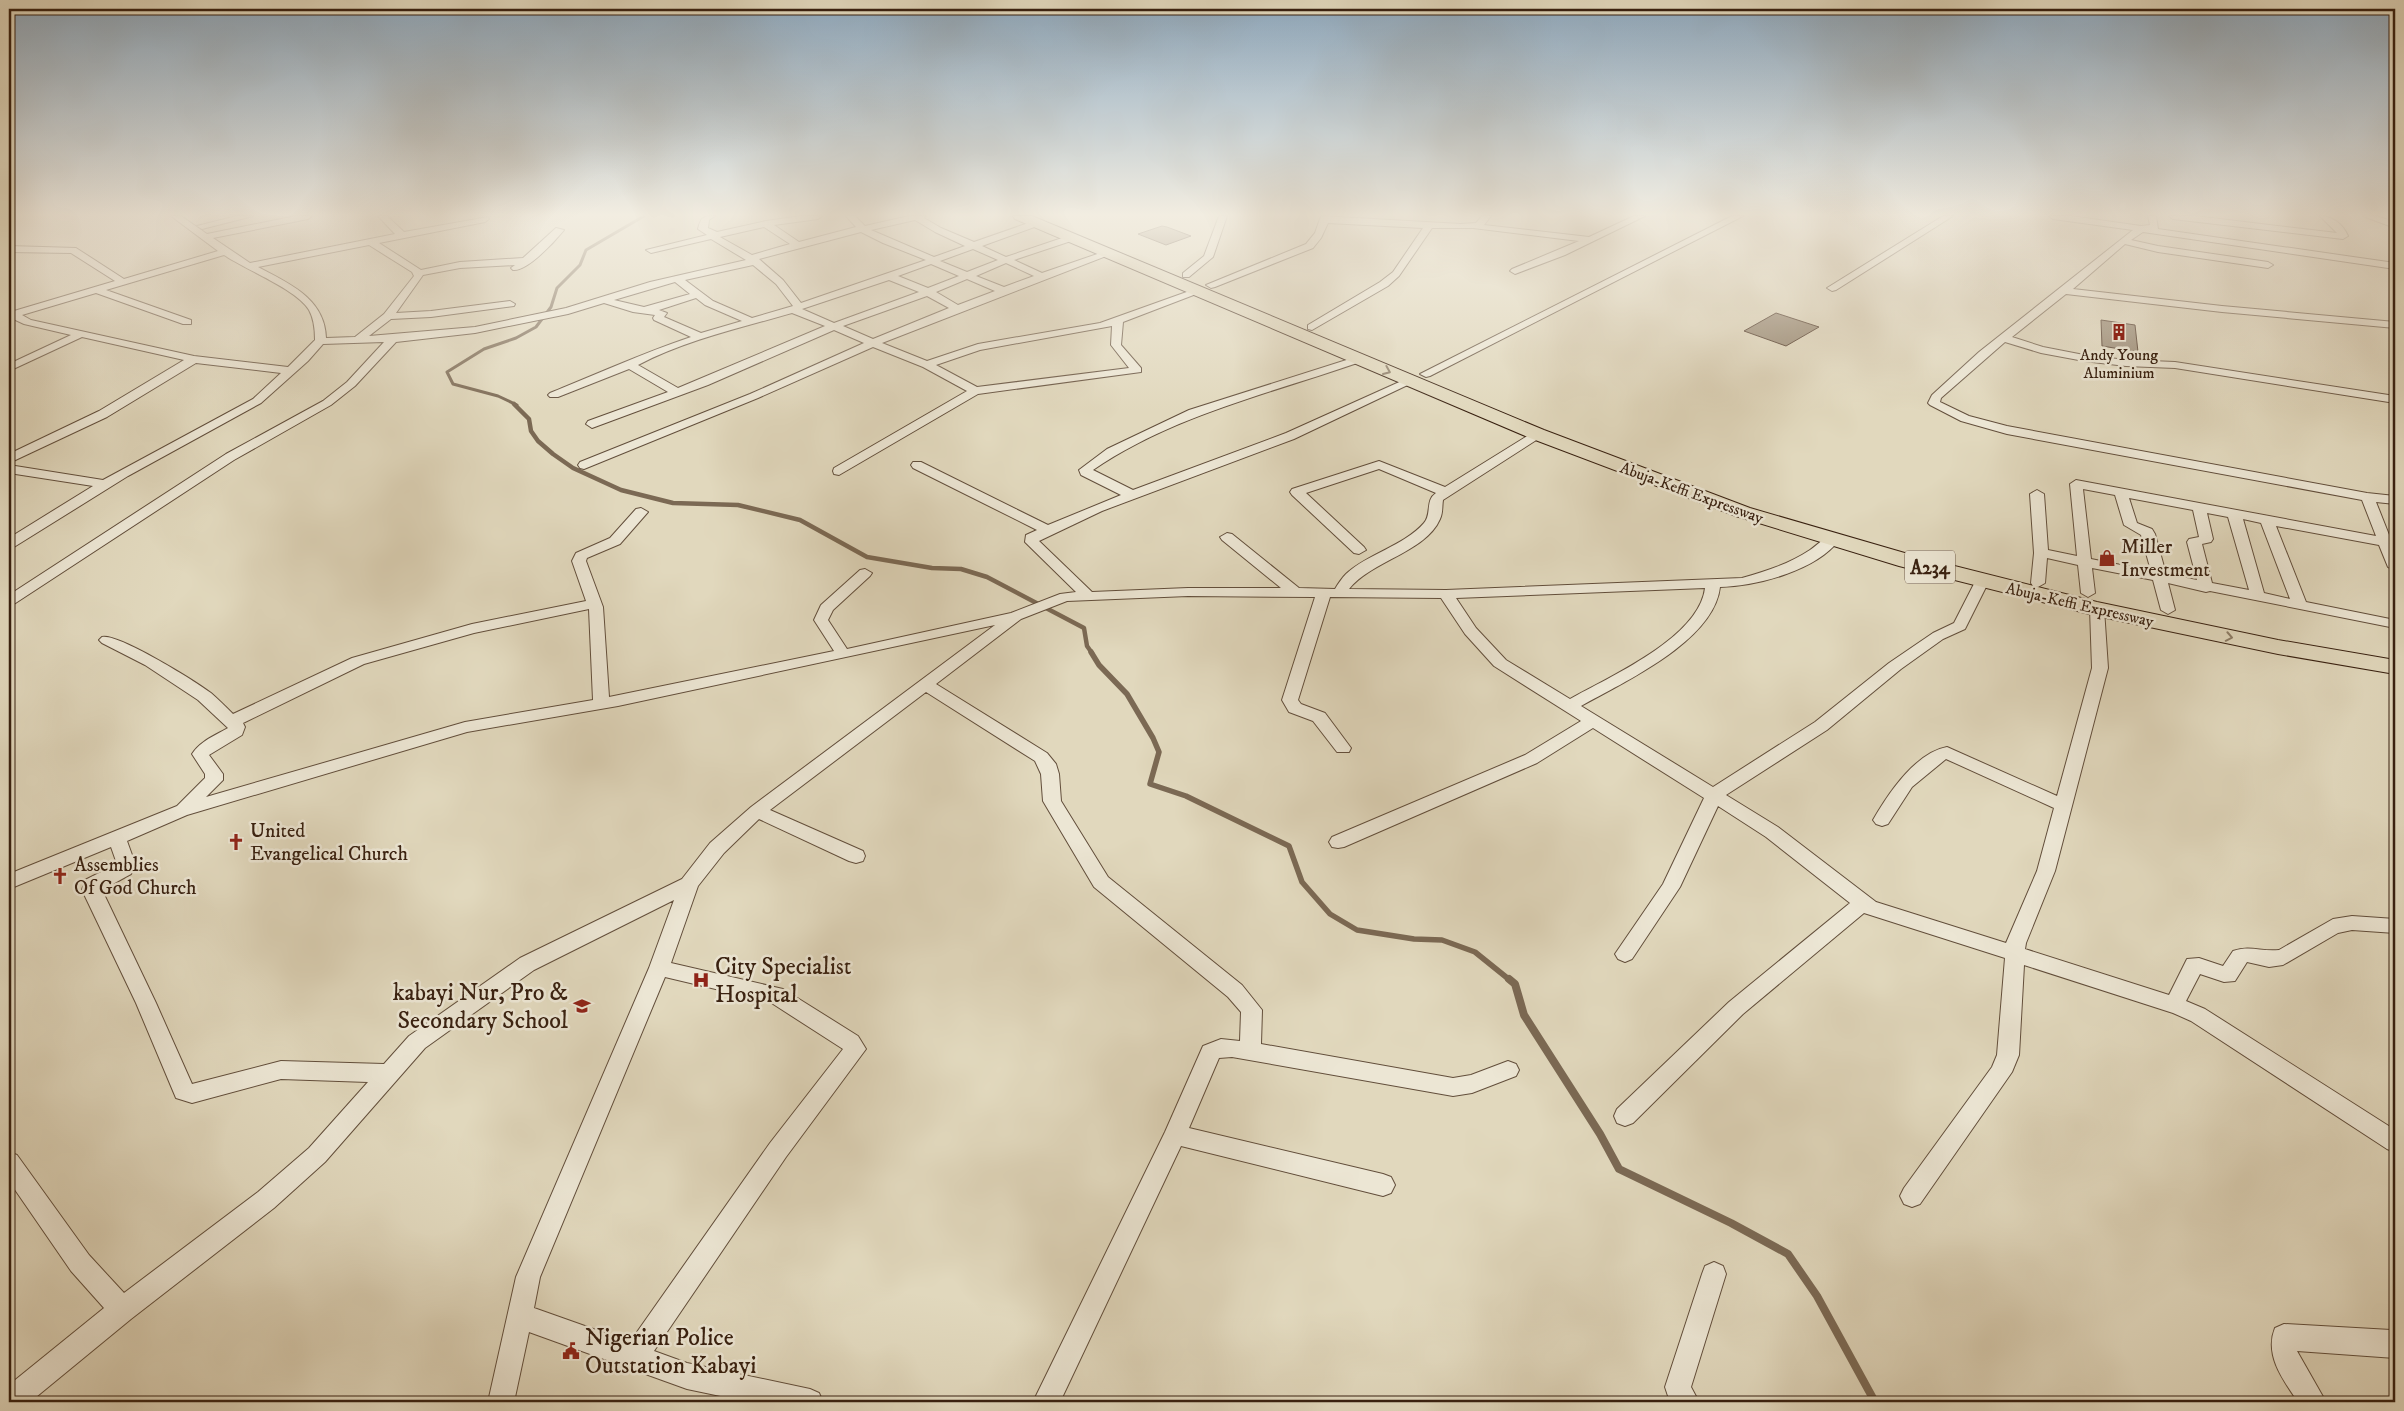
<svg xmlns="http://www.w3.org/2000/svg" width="2404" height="1411" font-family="'IM FELL DW Pica',serif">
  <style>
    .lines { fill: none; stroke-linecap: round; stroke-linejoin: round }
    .stream-far3 { stroke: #7b6954; stroke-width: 3 }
    .stream-far2 { stroke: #7b6954; stroke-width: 4.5 }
    .stream-far1 { stroke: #7b6954; stroke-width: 5.5 }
    .stream { stroke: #7b6954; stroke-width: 8 }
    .building { fill: #90806a; stroke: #382010 }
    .minor-casing { stroke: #624e3b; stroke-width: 2 }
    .highway-casing { stroke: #382010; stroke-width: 2 }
    .minor { fill: #ece6d4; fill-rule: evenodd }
    .highway { fill: #e1d8bd; fill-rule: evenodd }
    .oneway { stroke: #8c7c66 }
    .labels { text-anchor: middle; stroke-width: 5; stroke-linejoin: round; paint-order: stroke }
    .far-poi-label { font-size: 16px; fill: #382010; stroke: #ece6d4 }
    .far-street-label { font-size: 16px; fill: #382010; stroke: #ece6d4 }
    .shield { fill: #ece6d4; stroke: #6e5b4b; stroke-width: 1 }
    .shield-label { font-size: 19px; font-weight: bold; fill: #382010 }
    .poi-label { font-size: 20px; fill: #382010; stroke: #ece6d4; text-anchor: start }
    .near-poi-label { font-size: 24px; fill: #382010; stroke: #ece6d4; text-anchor: start }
  </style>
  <rect width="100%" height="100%" fill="#e1d8bd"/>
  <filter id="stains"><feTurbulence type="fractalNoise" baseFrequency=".004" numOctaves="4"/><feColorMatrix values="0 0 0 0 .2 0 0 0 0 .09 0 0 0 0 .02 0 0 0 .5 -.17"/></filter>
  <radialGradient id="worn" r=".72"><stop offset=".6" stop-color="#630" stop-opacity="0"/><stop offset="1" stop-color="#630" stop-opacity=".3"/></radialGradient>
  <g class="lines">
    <path class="stream-far3" d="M517,405L498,396L453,384L447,372L484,349L516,338L536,327L551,307L557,288L580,265L586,250L644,216"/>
    <path class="stream-far2" d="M514,404L529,419L531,431L538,441L553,454L573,468L621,490L673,503L738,505L800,520L867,557L932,568L961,569L987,577L1084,628L1087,646L1092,653"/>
    <path class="stream-far1" d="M1091,652L1099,665L1127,694L1153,738L1159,752L1150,784L1186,796L1289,846L1302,882L1330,914L1357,930L1414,939L1442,940L1475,952L1511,981"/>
    <path class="stream" d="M1509,979L1515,984L1524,1015L1600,1134L1619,1169L1731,1223L1788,1254L1817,1296L1875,1402"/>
  </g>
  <g class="building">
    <path d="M1162,226L1167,227L1191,236L1166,245L1138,234Z"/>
    <path d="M1776,313L1819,327L1786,346L1744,331Z"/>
    <path d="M2101,320L2135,325L2138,352L2102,346Z"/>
  </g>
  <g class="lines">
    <g class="minor-casing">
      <g id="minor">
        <path d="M171,216H181L207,234L296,216H312L308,219L213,238L250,263L395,234L378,216H387L404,232L488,217L489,219L485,222L379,243L421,270L460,262L523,258L556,228L564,230C555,241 527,272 513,270L511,268L515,265L460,268L423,275L396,313L431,311L510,301L515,304L514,306L431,317L391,319L369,336L475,327L566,308L650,282L746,260L711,239L651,253L646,250L707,235L698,229C701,217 703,216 715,216L709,220L708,228L717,232L766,221L801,216H822L818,219L774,225L799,242L856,227L846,216H855L865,226L909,216H925L924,218L941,228L974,242L1037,220L1042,223L1040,225L982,246L1006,257L1068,236H1074V240L1014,260L1042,273L1106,251L1114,253L882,343L927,361L978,344L1100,323L1195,289L1199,288L1204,291L1123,322L1121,345L1141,368V372L978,394L839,475L834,474L833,471L834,468L967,391L923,367L873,347L758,398L584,469L580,468L578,465L580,462L750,394L864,343L834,330L708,385L592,428L586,424L588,421L668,392L629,369L558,397H550L548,395L550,393C597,374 643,353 691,337L654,320L653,318L655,315L633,312L604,303L568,314L475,333L396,342L355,386L331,405L234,460L14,604L9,605V595L226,454L323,401L347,382L384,342L323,344L308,361L261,403L128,476L14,547L9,548V538L93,486L9,473V465L103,480L253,399L281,373L196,363L107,417L9,463V454L99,411L184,360L82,337L9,371V364L71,335L24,324L9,317V310L14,311L115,281L71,253L9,252V246L76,248L124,279L218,251ZM915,220L935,232L965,246L934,257L871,230ZM764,227L790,244L752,255L720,237ZM861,232L883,243L926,260L801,303L783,280L759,259ZM369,245L412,272L414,276L384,314L355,337L326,338C325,298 288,283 258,267ZM973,249L998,260L967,272L940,261ZM224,255C246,270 296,289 309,310C314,319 315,330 315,340L288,367L194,356L31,320L22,315L96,293L183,324H191V320L106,290ZM1006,263L1034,276L1004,287L976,276ZM931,264L959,276L928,288L898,276ZM753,265L776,284L793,306L752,318L713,301L685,280ZM967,279L995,291L958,305L936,292ZM889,280L919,292L834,323L802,309ZM675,282L690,294L644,307L614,300ZM927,296L949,308L873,339L843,326ZM696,298L705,305L742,321L701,333L664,317L667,313L659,310ZM792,313L825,326L678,388L638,365C686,340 740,328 792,313ZM1112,326L1111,345L1129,368L977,387L936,365L980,350Z"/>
        <path d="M237,216H253L202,229L197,226Z"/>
        <path d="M1219,216H1227L1213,257L1189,277H1183V273L1204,256Z"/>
        <path d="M1321,216L1461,224L1476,223L1482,216H1491L1484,225L1589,237L1634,216H1645L1565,255L1515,274L1510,271L1512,269L1579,241L1473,228H1432L1399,276L1388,286L1312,330L1308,329V325L1380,282L1393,272L1423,228L1328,223L1321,238L1313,248L1215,287L1211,288L1206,285L1306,244L1315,233Z"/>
        <path d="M1732,216H1743L1430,376L1426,377L1420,374Z"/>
        <path d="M1943,216H1953L1836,290L1832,291L1827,288Z"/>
        <path d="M2049,216H2071L2141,226L2150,225L2148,216H2156L2158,229L2395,263V269L2143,232L2131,240L2158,246L2268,262L2273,265L2268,268L2158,252L2125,244L2073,289L2222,306L2395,322V328L2222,312L2066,294L2012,337L2043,347L2084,355L2126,360L2175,362L2395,396V403L2175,368L2126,366L2084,361L2041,353L2005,342L1941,398L1940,402L1969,416L2007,426L2367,493L2395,496V504L2376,502L2395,550V571L2388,567L2379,545L2276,526L2306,602L2395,620V628L2210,591L2206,592L2168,583L2175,610L2168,614L2161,610L2153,580L2092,568L2095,593L2088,597L2081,593L2078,565L2047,558L2045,583L2038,587L2033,586L2031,583L2034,553L2030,494L2037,490L2044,494L2048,550L2077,556L2070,484L2076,480L2376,536L2362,500L2007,434L1961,421L1930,405L1928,403L1932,395L1979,352L2133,230L2053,219ZM2083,489L2115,495L2124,525L2141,535L2151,571L2091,559ZM2129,498L2193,510L2199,537L2189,539L2187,542L2197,580L2166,574L2155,534L2152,529L2137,523ZM2207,513L2228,517L2249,590L2212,583L2202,544L2211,542L2213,539ZM2243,519L2261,523L2290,599L2264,593Z"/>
        <path d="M2169,216H2195L2337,233L2320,216C2332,216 2343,224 2348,236L2343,239L2173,219Z"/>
        <path d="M2363,216H2376L2395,222V228Z"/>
        <path d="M1359,356L1363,357V361C1272,393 1173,415 1093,470L1133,490L1286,433L1406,379H1414L1416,381L1294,439L1102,511L1039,541L1092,592L1188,588H1281L1222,540L1220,537L1227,533L1232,534L1299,588L1335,589C1338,584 1342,578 1346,574C1367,554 1404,546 1424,523C1432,514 1425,500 1436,493L1379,469L1306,493L1364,547L1366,550L1359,554L1354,553L1292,495L1290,492L1292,489L1379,461L1445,487L1537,430L1541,431L1543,434L1541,437L1443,500C1442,506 1443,513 1440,519C1426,552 1371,561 1349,589L1446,590L1742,578C1766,571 1789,564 1810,550C1819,544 1826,534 1837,537L1839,540C1816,571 1756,586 1720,587C1714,641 1624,682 1581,706L1713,787L1815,722L1889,663L1933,633L1954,623L1977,578H1987L1989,581L1965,629L1943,639L1901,669L1827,730L1726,795L1778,827L1876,902L2006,943L2037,871L2054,808L1946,759L1912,787L1888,824L1882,826L1876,824L1873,820C1888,794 1915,753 1947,747L2057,796L2092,668L2090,609L2097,605L2102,606L2104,609L2108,668L2055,871L2026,943L2025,949L2169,995L2187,959L2199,958L2223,966L2233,951C2251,945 2261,952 2279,950L2333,919L2352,916L2395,919V933L2352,930L2338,933L2283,965L2269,967L2247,962L2235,981L2224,982L2200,974L2186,1001L2205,1009L2395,1130V1152L2387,1149L2191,1021L2173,1013L2024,965L2019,1055L2012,1072L1920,1204L1912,1207L1904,1204L1900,1196L1904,1188L1992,1067L1997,1055L2005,958L1864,913L1743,1014L1633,1123L1625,1126L1617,1123L1614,1116L1617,1109L1729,1002L1850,903L1766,837L1718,806L1680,887L1632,959L1625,962L1618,959L1615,954L1663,884L1704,798L1593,728L1537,763L1344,847L1338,848L1332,847L1329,842L1332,837L1525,755L1581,721L1494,666L1465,634L1441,598L1330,597L1298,700L1301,704L1325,713L1351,748L1349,752H1337L1313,721L1289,712L1282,700L1315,597L1188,596L1067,601L1021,619L936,684L1047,753L1056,764L1059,774L1061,801L1108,877L1242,985L1262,1010L1261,1044L1453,1078L1471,1075L1508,1061L1516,1064L1519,1070L1516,1076L1472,1093L1453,1096L1232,1057L1219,1058L1189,1128L1383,1174L1391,1177L1395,1185L1391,1193L1383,1196L1181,1146L1060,1402H1033L1165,1132L1203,1046L1221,1039L1240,1041L1241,1012L1228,997L1094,887L1043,801L1041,774L1035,761L926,692L770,810L863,851L865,856L863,861L856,863L849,861L759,819L724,853L698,886L671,963L783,989L858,1036L866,1049L786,1157L654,1351L687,1363L810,1389L819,1393L823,1402H749L687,1389L529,1332L514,1402H488L516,1277L649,968L674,900L534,970L425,1048L325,1162L274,1208L131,1319L30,1402H9V1385L104,1308L71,1271L9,1181V1152L17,1155L89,1255L124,1293L258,1192L309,1148L368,1082L281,1079L192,1103L176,1098L136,1003L82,890L85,880L117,864L111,847L9,889V874L177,806L205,778V774L192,754C200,741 216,735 228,728L198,700L145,665L102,643L99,640L102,637C118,633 195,681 211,693C219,700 226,707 233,714L352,658L472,624L586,601L572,561L576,553L610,538L636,509L641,508L648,512L620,544L587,558L586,561L603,607L609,697L834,651L814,620L821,605L860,570L865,569L872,573L870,576L833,610L828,620L847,649L1011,613L1060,594L1076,592L1025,542L1026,535L1037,530L913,468L911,465L913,462H921L1048,525L1121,495L1081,475L1079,470L1107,449L1189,410ZM1705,588C1699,638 1609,677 1570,699L1506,660L1476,628L1456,598ZM589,609L593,700L465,722L206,797L223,780V774L209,755L242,735L245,727L243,723L364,664L474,633ZM995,625L751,807L710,843L682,879L520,958L409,1036L384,1064L281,1061L192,1084L156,1003L102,890L131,874L136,866L127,841L187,815L467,732L618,706ZM665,977L770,1002L843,1049L770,1143L630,1342L534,1308L540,1277Z"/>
        <path d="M1714,1262L1723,1266L1726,1274L1691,1387L1699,1402H1670L1665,1387L1702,1274L1705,1266Z"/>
        <path d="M2284,1324L2391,1330L2395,1332V1358L2297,1351L2326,1402H2298C2283,1380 2264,1355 2275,1328Z"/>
      </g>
    </g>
    <g class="highway-casing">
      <path id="highway" d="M1013,216H1032L1544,430L1750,508L1915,556L2097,602L2278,640L2395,660V674L2278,654L2097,616L1899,566L1736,516L1530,438L1015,219Z"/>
    </g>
    <use href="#minor" class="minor"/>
    <use href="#highway" class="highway"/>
  </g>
  <defs><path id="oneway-chevron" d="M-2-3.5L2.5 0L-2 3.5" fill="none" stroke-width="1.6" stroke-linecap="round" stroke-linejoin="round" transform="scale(1.25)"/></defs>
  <g class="oneway">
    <use href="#oneway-chevron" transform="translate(1387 371) rotate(23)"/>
    <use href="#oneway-chevron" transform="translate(2229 637) rotate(11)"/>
  </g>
  <linearGradient id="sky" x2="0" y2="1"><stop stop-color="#8ea9bf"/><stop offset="0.52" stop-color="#f2ede1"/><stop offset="1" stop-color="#f2ede1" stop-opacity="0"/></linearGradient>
  <rect width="2404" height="413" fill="url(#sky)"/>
  <defs>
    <g id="building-bare" transform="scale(1.35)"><path d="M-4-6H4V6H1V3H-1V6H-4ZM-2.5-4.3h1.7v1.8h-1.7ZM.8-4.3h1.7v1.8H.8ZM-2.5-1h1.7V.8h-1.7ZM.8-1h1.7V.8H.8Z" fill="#8f2418" stroke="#ece6d4" stroke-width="2.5" paint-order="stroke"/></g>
    <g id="shop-bare" transform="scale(1.35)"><path d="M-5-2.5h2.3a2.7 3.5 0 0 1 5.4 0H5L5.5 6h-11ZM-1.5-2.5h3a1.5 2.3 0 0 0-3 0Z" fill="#8f2418" stroke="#ece6d4" stroke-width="2.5" paint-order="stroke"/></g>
    <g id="church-bare" transform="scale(1.35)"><path d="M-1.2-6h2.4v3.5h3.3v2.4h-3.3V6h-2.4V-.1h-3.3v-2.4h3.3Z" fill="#8f2418" stroke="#ece6d4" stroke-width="2.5" paint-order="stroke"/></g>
    <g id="hospital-bare" transform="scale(1.35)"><path d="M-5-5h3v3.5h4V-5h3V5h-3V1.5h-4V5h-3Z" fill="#8f2418" stroke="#ece6d4" stroke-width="2.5" paint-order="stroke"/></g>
    <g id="school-bare" transform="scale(1.35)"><path d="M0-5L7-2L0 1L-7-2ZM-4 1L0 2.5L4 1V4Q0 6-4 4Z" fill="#8f2418" stroke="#ece6d4" stroke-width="2.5" paint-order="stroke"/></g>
    <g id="civic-bare" transform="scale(1.35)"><path d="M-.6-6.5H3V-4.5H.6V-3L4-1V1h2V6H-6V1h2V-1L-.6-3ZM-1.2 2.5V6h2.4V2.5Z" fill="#8f2418" stroke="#ece6d4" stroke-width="2.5" paint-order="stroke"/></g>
  </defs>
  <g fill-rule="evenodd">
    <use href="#building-bare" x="2119" y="332"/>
    <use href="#shop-bare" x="2107" y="558"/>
    <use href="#church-bare" x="236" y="842"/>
    <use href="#church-bare" x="60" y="876"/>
    <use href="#hospital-bare" x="701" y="980"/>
    <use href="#school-bare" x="582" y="1006"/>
    <use href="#civic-bare" x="571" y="1351"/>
  </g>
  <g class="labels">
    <g class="far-poi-label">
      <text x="2119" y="360">Andy Young<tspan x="2119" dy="18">Aluminium</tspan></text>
    </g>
    <g class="far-street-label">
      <text transform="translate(1692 492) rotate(20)" y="6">Abuja-Keffi Expressway</text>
      <text transform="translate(2080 604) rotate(13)" y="6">Abuja-Keffi Expressway</text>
    </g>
    <rect class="shield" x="1905" y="550.5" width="50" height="33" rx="4"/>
    <g class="shield-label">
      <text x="1930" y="574">A234</text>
    </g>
    <g class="poi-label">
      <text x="2121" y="553">Miller<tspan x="2121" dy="23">Investment</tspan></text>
      <text x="250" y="837">United<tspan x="250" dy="23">Evangelical Church</tspan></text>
      <text x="74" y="871">Assemblies<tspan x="74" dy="23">Of God Church</tspan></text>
    </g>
    <g class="near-poi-label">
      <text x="715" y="974">City Specialist<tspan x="715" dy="28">Hospital</tspan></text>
      <text x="568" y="1000" text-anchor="end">kabayi Nur, Pro &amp;<tspan x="568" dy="28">Secondary School</tspan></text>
      <text x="585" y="1345">Nigerian Police<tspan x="585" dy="28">Outstation Kabayi</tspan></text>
    </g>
  </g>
  <rect width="2404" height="1411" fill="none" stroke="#e1d8bd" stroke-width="30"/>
  <rect x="10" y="10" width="2384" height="1391" fill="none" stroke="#382010" stroke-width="2.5"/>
  <rect x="15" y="15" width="2374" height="1381" fill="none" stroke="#382010"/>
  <rect width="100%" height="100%" filter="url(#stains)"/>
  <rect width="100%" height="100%" fill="url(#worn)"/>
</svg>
